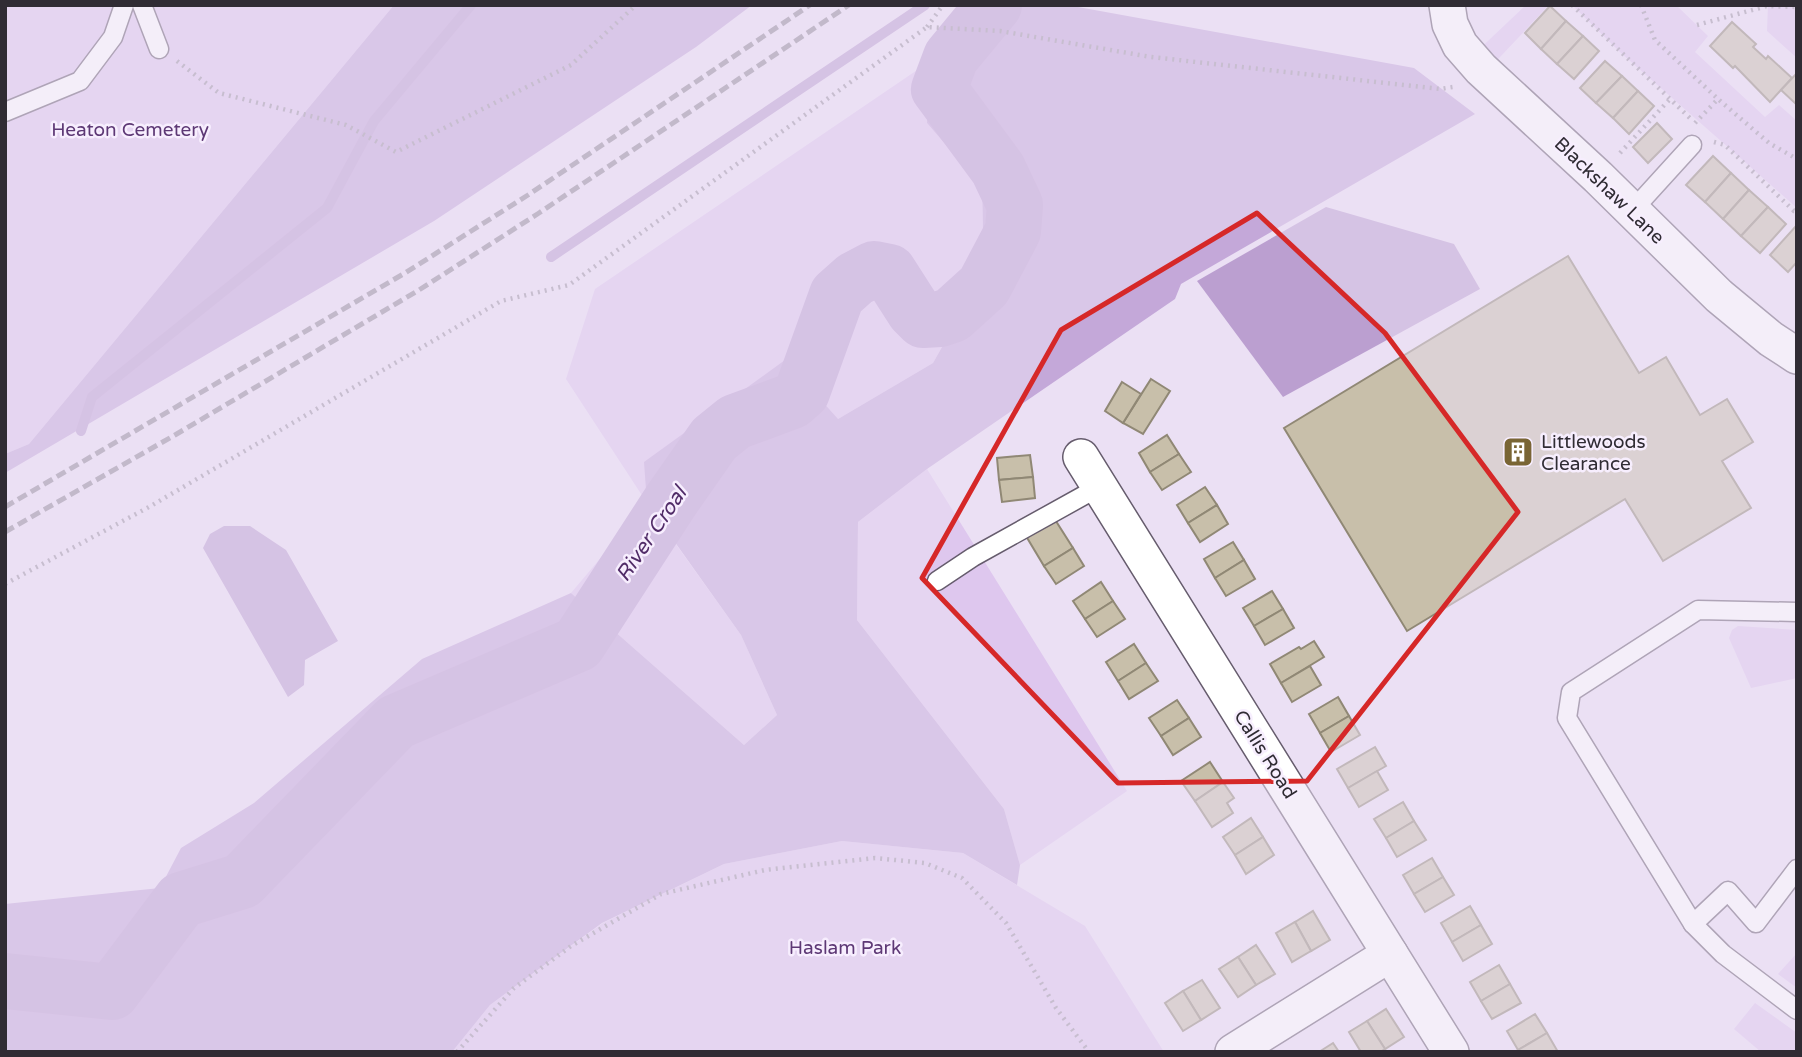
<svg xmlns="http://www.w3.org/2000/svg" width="1802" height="1057" font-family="'Varela Round',sans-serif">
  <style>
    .green { fill: #dec7ee }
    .forest { fill: #c4a8d9 }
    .water { fill: #bb9fd0 }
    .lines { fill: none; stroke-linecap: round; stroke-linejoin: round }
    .stream { stroke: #bb9fd0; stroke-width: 10 }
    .river { stroke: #bb9fd0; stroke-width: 56 }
    .building { fill: #c8bfaa; stroke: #908875; stroke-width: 2 }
    .lane-casing { stroke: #665c6d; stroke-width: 21 }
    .street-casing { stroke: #665c6d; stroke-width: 38 }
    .path { stroke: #9c94a3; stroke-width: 4.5; stroke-dasharray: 2 5; stroke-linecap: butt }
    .lane { stroke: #fff; stroke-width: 18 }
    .street { stroke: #fff; stroke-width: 35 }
    .rail { stroke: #918998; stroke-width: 5; stroke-dasharray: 10 5; stroke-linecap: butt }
    .marked { fill: none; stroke: #d62828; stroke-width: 5; stroke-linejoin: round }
    .labels { text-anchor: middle; stroke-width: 5; stroke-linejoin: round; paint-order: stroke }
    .park-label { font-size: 19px; fill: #5d3875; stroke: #f7eefe }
    .street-label { font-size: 19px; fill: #302c34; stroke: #f7eefe }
    .poi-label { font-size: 19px; fill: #302c34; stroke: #f7eefe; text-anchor: start }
    .water-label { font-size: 21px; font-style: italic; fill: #512c68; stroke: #f7eefe }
  </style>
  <rect width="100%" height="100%" fill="#ebe0f4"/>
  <g class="green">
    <path d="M5,5H394L29,444L5,454Z"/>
    <path d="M1526,5H1549L1485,73L1471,57Z"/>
    <path d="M1572,5H1676L1708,36L1695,52L1765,117L1779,105L1797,121V208L1621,53Z"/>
    <path d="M1768,5H1797V58L1767,31Z"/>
    <path d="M929,62L927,123L982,187L984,271L933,363L838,419L647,504L741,635L777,715L744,745L571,593L647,503L566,379L595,289Z"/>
    <path d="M927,469L1127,791L1020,865L1004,809L857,620L858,522Z"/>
    <path d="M1738,626L1797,630V678L1751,688L1729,638L1732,630Z"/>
    <path d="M842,841L963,853L1085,926L1164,1052H452L490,1005L603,923L724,864Z"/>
    <path d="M1797,953V988L1778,974Z"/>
    <path d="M1755,1003L1797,1033V1052H1761L1734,1029Z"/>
  </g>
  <g class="forest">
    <path d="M394,5H752L696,47L434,221L5,473V454L29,444Z"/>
    <path d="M984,5H1067L1414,68L1475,114L1181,284L1175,299L927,469L858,522L857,620L1004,809L1020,865L1017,885L963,853L842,841L724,864L602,923L490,1005L452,1052H5V904L160,888L181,848L254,803L422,659L571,593L744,745L777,715L741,635L647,503L644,462L785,360L838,419L933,363L984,272L982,187L927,123L929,62L958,47Z"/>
  </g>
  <g class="water">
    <path d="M1326,207L1454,244L1480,289L1283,397L1197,281Z"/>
    <path d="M224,526H250L286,550L338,641L305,660L304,685L288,697L203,548L210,534Z"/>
  </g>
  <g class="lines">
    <g class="stream">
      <path d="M551,257L925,5"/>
      <path d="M81,431L92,397L327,208L374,121L471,5"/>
    </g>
    <path class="river" d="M5,981L112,992L181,900L242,881L396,722L578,644L672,499L714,439L735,422L792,401L802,392L837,295L855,279L874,269L889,272L914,311L923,320L940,319L952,315L984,286L1013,231L1015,205L998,169L939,89L951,57L994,5"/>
  </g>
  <g class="building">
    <path d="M1550,6L1566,21L1541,49L1525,33Z"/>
    <path d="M1566,21L1583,36L1557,64L1541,49Z"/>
    <path d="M1732,22L1756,44L1753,47L1766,59L1768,56L1792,78L1770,102L1735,66L1733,68L1710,46Z"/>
    <path d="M1583,36L1599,51L1574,79L1557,64Z"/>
    <path d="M1605,61L1622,76L1596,103L1580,88Z"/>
    <path d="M1797,73V105L1781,90Z"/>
    <path d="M1622,76L1638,91L1613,118L1596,103Z"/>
    <path d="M1638,91L1654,106L1629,134L1613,118Z"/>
    <path d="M1657,123L1672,139L1648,163L1633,147Z"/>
    <path d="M1713,156L1731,173L1705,202L1686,185Z"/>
    <path d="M1731,173L1749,190L1723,219L1705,202Z"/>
    <path d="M1749,190L1768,207L1741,236L1723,219Z"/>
    <path d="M1768,207L1786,224L1760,253L1741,236Z"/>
    <path d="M1796,226L1797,262L1788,272L1770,255Z"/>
    <path d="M1568,256L1639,373L1666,357L1700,415L1727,399L1753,442L1722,461L1751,508L1663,561L1625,499L1407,631L1284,428Z"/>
    <path d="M1151,379L1170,391L1143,434L1123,423Z"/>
    <path d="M1122,382L1141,394L1123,423L1105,411Z"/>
    <path d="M1167,435L1179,454L1150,472L1139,453Z"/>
    <path d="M1179,454L1191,472L1162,490L1150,472Z"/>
    <path d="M1030,455L1033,477L999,480L997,458Z"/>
    <path d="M1033,477L1035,498L1002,502L999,480Z"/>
    <path d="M1205,487L1217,505L1188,523L1177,505Z"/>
    <path d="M1217,505L1228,524L1200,542L1188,523Z"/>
    <path d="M1054,518L1073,548L1044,566L1026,536Z"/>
    <path d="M1233,542L1244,560L1215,578L1204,559Z"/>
    <path d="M1073,548L1084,566L1056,584L1044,566Z"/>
    <path d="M1244,560L1255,579L1226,596L1215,578Z"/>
    <path d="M1101,582L1113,601L1085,619L1073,601Z"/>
    <path d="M1272,591L1283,609L1254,626L1243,608Z"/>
    <path d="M1113,601L1125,619L1097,637L1085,619Z"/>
    <path d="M1283,609L1294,628L1265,645L1254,626Z"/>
    <path d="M1314,641L1324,657L1281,683L1270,664L1299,647L1301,649Z"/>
    <path d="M1134,644L1146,663L1118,681L1106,662Z"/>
    <path d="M1146,663L1158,681L1129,699L1118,681Z"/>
    <path d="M1310,666L1321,685L1292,702L1281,683Z"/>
    <path d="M1338,697L1349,716L1320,733L1309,714Z"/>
    <path d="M1177,700L1189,718L1161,736L1149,718Z"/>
    <path d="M1349,716L1360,735L1331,752L1320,733Z"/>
    <path d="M1189,718L1201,737L1173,755L1161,736Z"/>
    <path d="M1375,747L1386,766L1348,788L1337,769Z"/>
    <path d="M1210,762L1223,782L1195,801L1181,781Z"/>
    <path d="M1377,771L1388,790L1359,807L1348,788Z"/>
    <path d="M1223,782L1234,798L1227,803L1233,813L1212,827L1195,801Z"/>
    <path d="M1403,802L1414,821L1386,838L1374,819Z"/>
    <path d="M1251,818L1263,837L1235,855L1223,837Z"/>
    <path d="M1414,821L1426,840L1397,857L1386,838Z"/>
    <path d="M1263,837L1274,855L1246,874L1235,855Z"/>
    <path d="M1432,858L1443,877L1414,894L1403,875Z"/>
    <path d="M1443,877L1454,895L1425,912L1414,894Z"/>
    <path d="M1470,906L1481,925L1452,942L1441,923Z"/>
    <path d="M1313,911L1330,940L1311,951L1295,922Z"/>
    <path d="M1295,922L1311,951L1292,962L1276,933Z"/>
    <path d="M1481,925L1492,944L1463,961L1452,942Z"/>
    <path d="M1256,945L1275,974L1256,985L1238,957Z"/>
    <path d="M1238,957L1256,985L1238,997L1219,969Z"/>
    <path d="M1499,965L1510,984L1481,1001L1470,982Z"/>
    <path d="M1202,980L1220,1008L1201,1020L1183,991Z"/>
    <path d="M1510,984L1521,1003L1492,1019L1481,1001Z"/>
    <path d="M1183,991L1201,1020L1183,1031L1165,1003Z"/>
    <path d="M1386,1009L1404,1037L1385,1049L1367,1021Z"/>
    <path d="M1535,1014L1547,1033L1518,1050L1507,1031Z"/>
    <path d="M1367,1021L1385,1049L1380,1052H1361L1349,1032Z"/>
    <path d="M1547,1033L1558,1052H1519L1518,1050Z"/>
    <path d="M1333,1043L1339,1052H1319Z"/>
  </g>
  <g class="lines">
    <g class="lane-casing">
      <g id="lane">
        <path d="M142,5L159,49"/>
        <path d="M5,112L80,81L113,37L124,5"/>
        <path d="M1632,211L1692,145"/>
        <path d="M937,581L973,557L1099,487"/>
        <path d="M1797,612L1698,610L1571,692L1567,718L1693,924L1723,954L1797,1010"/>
        <path d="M1693,924L1728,891L1756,923L1797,869"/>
      </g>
    </g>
    <g class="street-casing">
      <g id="street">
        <path d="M1447,5L1450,24L1460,45L1481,69L1598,177L1719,296L1771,339L1797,356"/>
        <path d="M1081,457L1451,1052"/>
        <path d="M1233,1052L1390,954"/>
      </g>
    </g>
    <g class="path">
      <path d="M1572,5L1693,121"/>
      <path d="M1641,5L1655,40L1718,99"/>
      <path d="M1697,25L1767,6L1797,7"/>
      <path d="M927,27L943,5"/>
      <path d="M177,61L219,93L346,125L396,152L571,65L636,5"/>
      <path d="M1695,123L1718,99L1769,143L1797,159"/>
      <path d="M1714,142L1725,145L1794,211H1797"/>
      <path d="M1620,153L1670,99"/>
      <path d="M5,584L149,507L501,301L569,285L927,27L1000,31L1151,57L1440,89L1453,87"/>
      <path d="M457,1052L514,988L571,946L661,894L765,870L875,858L925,863L962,878L1006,923L1056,1008L1089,1052"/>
    </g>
    <use href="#lane" class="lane"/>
    <use href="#street" class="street"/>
    <g class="rail">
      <path d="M5,507L405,273L528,195L810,5"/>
      <path d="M5,532L175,435L419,290L539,213L849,5"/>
    </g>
  </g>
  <path d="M0 0H1802V1057H0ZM1257,213L1385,333L1518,512L1307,781L1118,783L922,578L1061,330Z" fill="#ebe0f4" fill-opacity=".55" fill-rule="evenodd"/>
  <path class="marked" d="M1257,213L1385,333L1518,512L1307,781L1118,783L922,578L1061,330Z"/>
  <defs>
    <g id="building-square" transform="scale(1.575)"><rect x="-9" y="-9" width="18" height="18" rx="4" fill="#796534" stroke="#f7eefe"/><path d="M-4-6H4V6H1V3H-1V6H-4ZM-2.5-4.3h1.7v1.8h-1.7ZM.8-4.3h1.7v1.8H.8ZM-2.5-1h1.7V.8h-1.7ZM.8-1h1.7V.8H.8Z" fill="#fff"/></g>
  </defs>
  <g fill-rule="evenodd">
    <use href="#building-square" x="1518" y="452"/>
  </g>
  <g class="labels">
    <g class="park-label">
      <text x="130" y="136">Heaton Cemetery</text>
      <text x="845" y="954">Haslam Park</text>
    </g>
    <g class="street-label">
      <text transform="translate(1610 190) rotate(44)" y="7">Blackshaw Lane</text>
      <text transform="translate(1266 754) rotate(58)" y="7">Callis Road</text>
    </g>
    <g class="poi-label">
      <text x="1541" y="448">Littlewoods<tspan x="1541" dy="22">Clearance</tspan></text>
    </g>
    <g class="water-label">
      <text transform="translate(651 534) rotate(-56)" y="7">River Croal</text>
    </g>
  </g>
  <rect width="1802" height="1057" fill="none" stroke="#302c34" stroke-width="14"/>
</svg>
